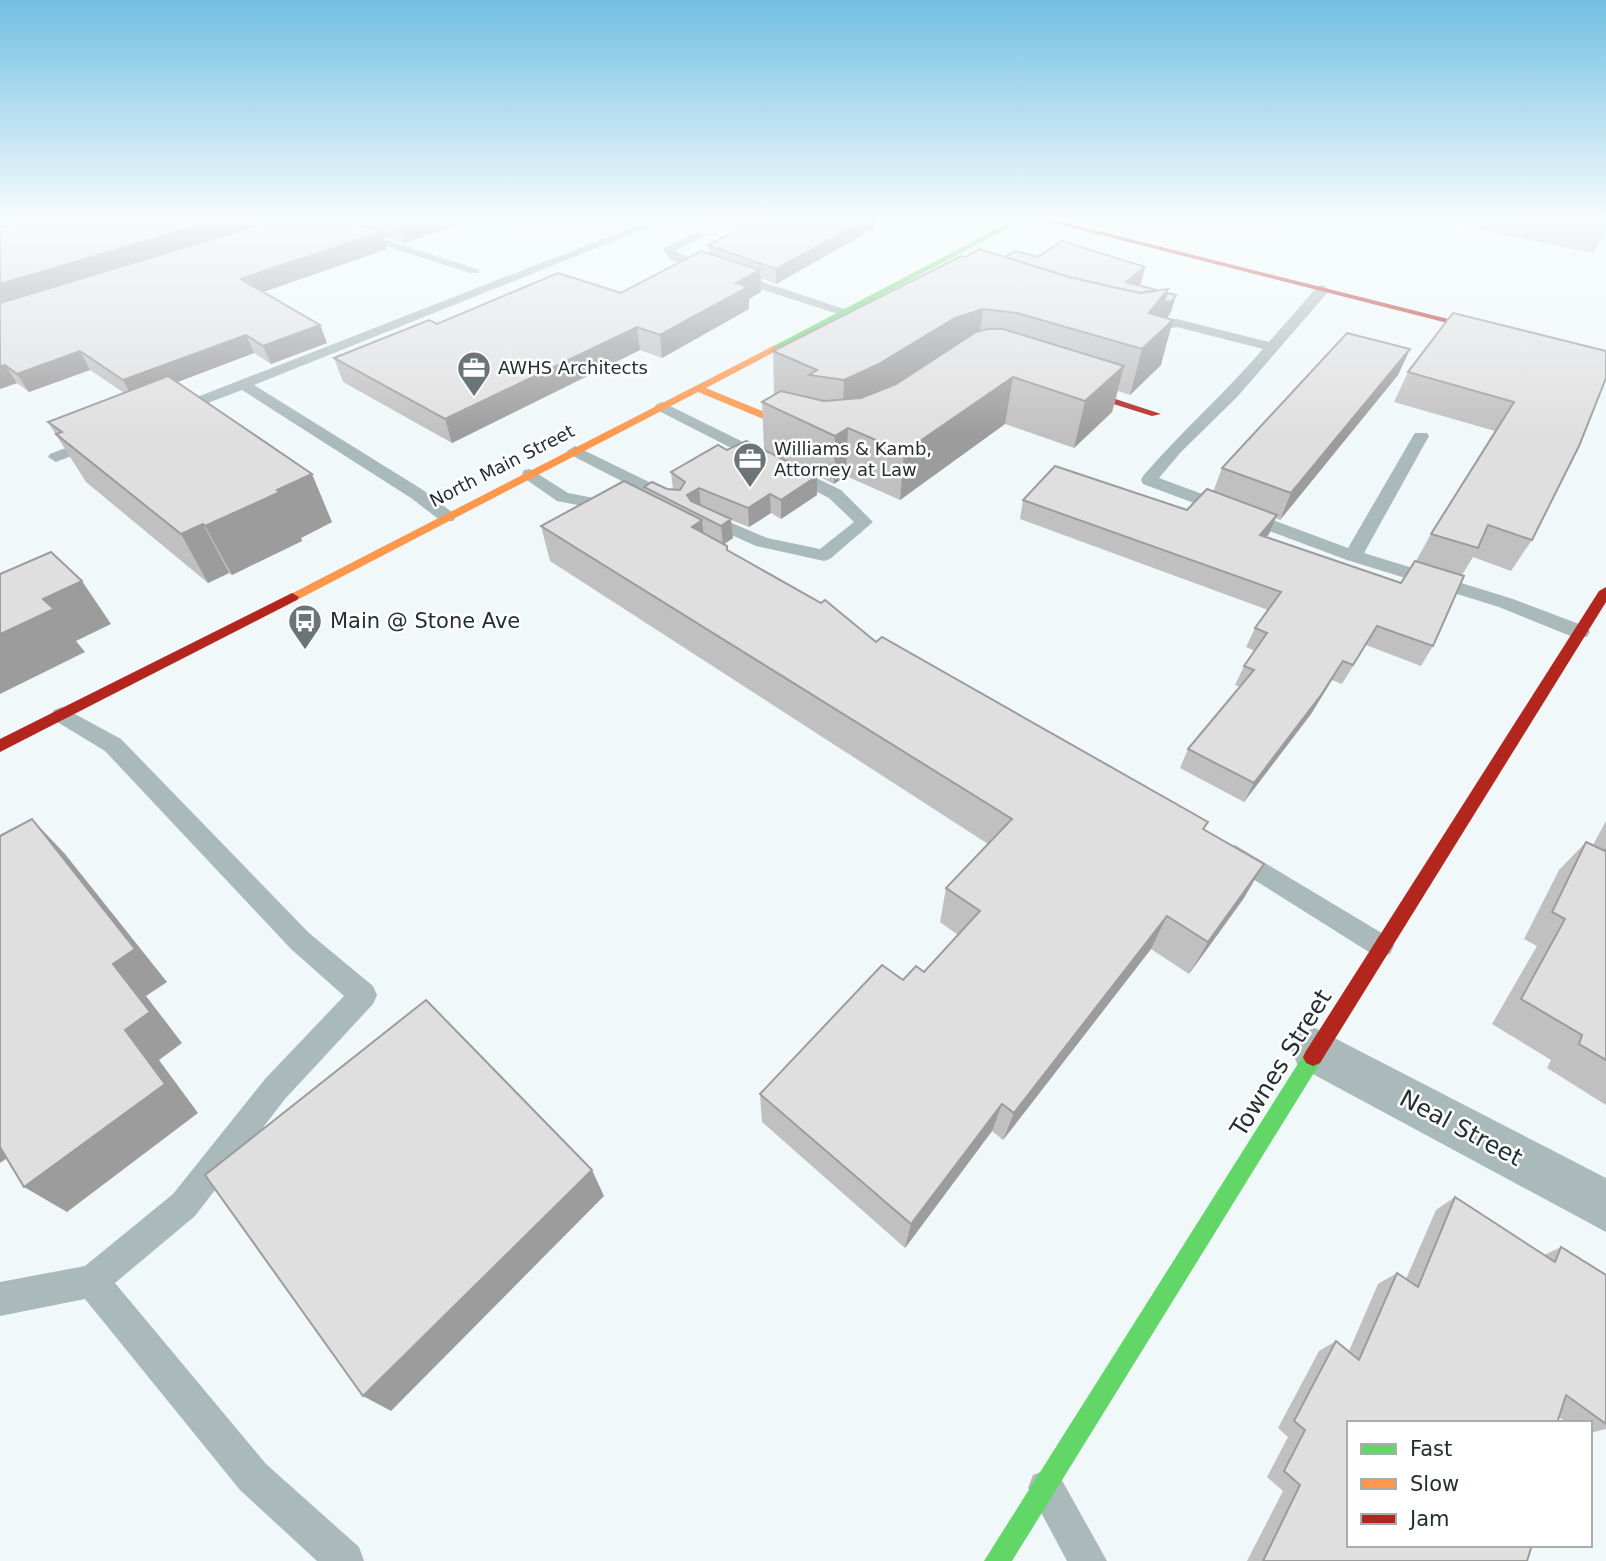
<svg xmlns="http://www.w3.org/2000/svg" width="1606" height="1561" font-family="'DejaVu Sans',sans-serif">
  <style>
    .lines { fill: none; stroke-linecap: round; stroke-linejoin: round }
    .lane { fill: #aab9ba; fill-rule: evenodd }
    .street { fill: #aab9ba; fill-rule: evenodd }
    .fast { fill: #63d668; fill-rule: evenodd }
    .slow { fill: #ff974d; fill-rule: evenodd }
    .jam { fill: #b3261e; fill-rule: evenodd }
    .wall { fill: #c1c0c1 }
    .shaded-wall { fill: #9d9c9d }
    .building { fill: #e0dfe0; stroke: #9d9c9d; stroke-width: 2 }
    .labels { text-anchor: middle; stroke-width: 5; stroke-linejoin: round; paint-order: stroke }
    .far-poi-label { font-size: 18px; fill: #242f30; stroke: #fff; text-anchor: start }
    .far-street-label { font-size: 18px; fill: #242f30; stroke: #fff }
    .poi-label { font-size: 21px; fill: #242f30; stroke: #fff; text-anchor: start }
    .near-street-label { font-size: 24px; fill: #242f30; stroke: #fff }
  </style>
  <rect width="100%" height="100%" fill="#f0f8fa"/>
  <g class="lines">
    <g class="lane">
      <path d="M303,219H320L480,270L478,273H470Z"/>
      <path d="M654,219H669L254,385L423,490L453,513L456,517L453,521H441L411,498L242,390L179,414H169L166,411L169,408Z"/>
      <path d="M699,231L709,234L676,250L679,254L850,311L848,314H838L671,260L663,249Z"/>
      <path d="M1323,285L1329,289L1328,292L1238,396L1181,452L1159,478L1348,548L1413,436L1415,433H1427L1429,436L1364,553L1513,599L1587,627L1590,632L1587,637H1573L1499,607L1347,560L1143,484L1141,480L1143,476C1181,432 1225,393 1263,349L1177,327L1143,333L1138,332V326L1177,319L1269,342L1318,286Z"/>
      <path d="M662,402L841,490L873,522L830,559L824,561L756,546L698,520L695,516L704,511L767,538L820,549L854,522L829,498L657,410L654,407L657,404Z"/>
      <path d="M97,436L103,438L105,441L103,444L56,462L48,457L50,454Z"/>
      <path d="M575,446L678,496L681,500L672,505L666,504L569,454L567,451Z"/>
      <path d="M530,469L568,493L620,503L623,507L614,512L557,501L524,478L522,474L524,470Z"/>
      <path d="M62,707L121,739L309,933L373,986L377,995L373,1004L285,1099L195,1216L115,1283L266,1464L359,1547L364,1561H317L240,1490L85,1299L0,1316V1282L85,1266L173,1194L265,1079L344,996L291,949L105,751L54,720L51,715L54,710Z"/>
      <path d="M1235,845L1390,938L1394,946L1390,954L1381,957L1372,954L1226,862L1223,855L1226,848Z"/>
      <path d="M1046,1470L1059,1475L1107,1561H1067L1028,1488L1033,1475Z"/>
    </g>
    <path class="street" d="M1315,1028L1606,1178V1232L1298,1066L1291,1050L1298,1034Z"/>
    <g class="fast">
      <path d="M1016,219H1025L778,350L770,348Z"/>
      <path d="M1313,1048L1320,1051L1323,1057L1320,1063L1012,1561H984L1306,1051Z"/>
    </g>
    <path class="slow" d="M775,345L780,348L778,350L706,388L813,432V436H805L698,392L297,600H287L285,597Z"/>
    <g class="jam">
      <path d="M1038,219H1050L1504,333L1499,336Z"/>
      <path d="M1062,384H1070L1161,414L1152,416L1062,388Z"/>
      <path d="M1606,587V602L1320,1063L1313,1066L1306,1063L1303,1057L1306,1051L1599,591Z"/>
      <path d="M292,593L299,597L297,600L0,752V739Z"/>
    </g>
  </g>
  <g class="wall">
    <path d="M56,219H474L405,243L384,237L387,249L263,292L320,325L327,343L271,364L254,353L177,382L332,522L301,538L302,541L232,575L229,573L208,583L86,482L48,422L124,393L90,370L29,392L17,383L0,389V227Z"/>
    <path d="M713,219H875V228L776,284L761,278V292L749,299V309L662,358L640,350L452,443L343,382L334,358L437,324L621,293L709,254L708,245L741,228Z"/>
    <path d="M1429,219H1606V229L1593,253Z"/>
    <path d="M966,257H1038L1145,267L1141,283L1139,285L1157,290L1168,289L1167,293L1176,295L1171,312L1167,318H1166L1161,365L1130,395L1118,391L1112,412L1074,448L1005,424L900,500L846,476L834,484L764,449L762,402L774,395L773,351Z"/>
    <path d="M1410,349L1398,375L1280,520L1275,518L1269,534L1266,537L1401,583L1416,561L1431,534L1495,431L1394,402L1408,372L1606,351L1532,540L1511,571L1473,557L1462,575L1433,646L1421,666L1366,645L1342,684L1332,680L1311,714L1244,802L1180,768L1188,749L1240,687L1235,685L1244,666L1255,651L1246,647L1255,628L1268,610L1020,519L1023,500L1187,510L1213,492L1222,468Z"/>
    <path d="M727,450L817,476V495L781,519L771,513L749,527L731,520L733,538L724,544L727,550L876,642L1204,830L1244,898L1189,974L1151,949L1003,1140L992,1131L905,1248L762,1122L760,1094L903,980L924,972L958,935L940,922L946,888L988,844L550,561L541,526L644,492V487L673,490L671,472Z"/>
    <path d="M1606,821V1105L1547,1068L1551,1060L1492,1024L1537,946L1524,939L1559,870L1586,842L1593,845Z"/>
    <path d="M1455,1197L1544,1255L1561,1247L1606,1275V1429L1590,1433V1423H1567L1559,1417L1349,1423L1527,1561H1247L1283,1491L1267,1477L1288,1437L1278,1428L1319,1351L1336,1341L1349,1351L1378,1284L1397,1273L1406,1279L1436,1210Z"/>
  </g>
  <g class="shaded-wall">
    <path d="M220,219H282L0,305V284Z"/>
    <path d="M423,219H474L405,243L400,226Z"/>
    <path d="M867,219H875V228L776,284V269Z"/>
    <path d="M382,232L387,249L249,297L241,279Z"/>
    <path d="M1145,267L1141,283L1122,299L1126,282Z"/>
    <path d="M760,270L761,292L749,299V309L662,358L660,335L736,283Z"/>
    <path d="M1168,289L1164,302L1176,295L1171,312L1167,318L1160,319L1173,320L1161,365L1130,395L1142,349L1130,323Z"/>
    <path d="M983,309L977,354L842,426L844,380L955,318Z"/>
    <path d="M320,325L327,343L271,364L263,346Z"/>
    <path d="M637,327L640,350L452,443L445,419Z"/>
    <path d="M246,335L254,353L133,399L123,380Z"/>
    <path d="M1410,349L1398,375L1280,520L1291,493Z"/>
    <path d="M80,351L90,370L29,392L17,374Z"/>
    <path d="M5,365L17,383L0,389V366Z"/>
    <path d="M1124,366L1112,412L1074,448L1085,401Z"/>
    <path d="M1013,377L1005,424L900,500L904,452Z"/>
    <path d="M848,428L846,476L834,484L835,436Z"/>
    <path d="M312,474L332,522L301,538L302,541L232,575L205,526Z"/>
    <path d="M817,476V495L781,519V500Z"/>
    <path d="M699,488L701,507L693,511L687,495Z"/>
    <path d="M770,494L771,513L749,527L748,508Z"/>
    <path d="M1277,515L1269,534L1252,554L1260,535Z"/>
    <path d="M731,519L733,538L723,545L721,526Z"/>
    <path d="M702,520L706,556L692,527Z"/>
    <path d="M203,524L229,573L208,583L181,534Z"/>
    <path d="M82,581L111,624L76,641L85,652L0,694V634L43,599Z"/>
    <path d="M1343,661L1332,680L1311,714L1244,802L1254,783Z"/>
    <path d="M32,819L65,854L167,982L146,996L182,1043L159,1060L198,1113L67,1212L24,1187L125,1030Z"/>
    <path d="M1264,864L1244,898L1189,974L1208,942Z"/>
    <path d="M1167,916L1151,949L1003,1140L1014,1113Z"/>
    <path d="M1002,1104L992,1131L905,1248L911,1224Z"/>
    <path d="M0,1129L26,1145L0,1163Z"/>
    <path d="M592,1170L604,1196L391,1411L363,1396Z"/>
  </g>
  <g class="building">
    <path d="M32,219H220L0,284V227Z"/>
    <path d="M279,219H339L382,232L241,279L320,325L263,346L246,335L123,380L80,351L17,374L5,365L0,366V303Z"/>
    <path d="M375,219H423L400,226Z"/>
    <path d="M752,219H867L776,269L708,245L757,220Z"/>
    <path d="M1579,219H1606V224Z"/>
    <path d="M1062,241L1145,267L1126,282L1157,290L1140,293L1112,287L1069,277L1005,257L1015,251L1038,257Z"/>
    <path d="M979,249L1069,277L1112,287L1140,293L1168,289L1149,313L1173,320L1142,349L1017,313L983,309L955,318L877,365L844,380L809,375L817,370L773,351L961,256L966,257Z"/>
    <path d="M701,251L760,270L736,283L748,287L660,335L637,327L445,419L334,358L429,320L437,324L558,273L621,293Z"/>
    <path d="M1167,293L1176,295L1172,301L1164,302Z"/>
    <path d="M1453,313L1606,351V378L1579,446L1532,540L1488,525L1478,548L1431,534L1514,402L1408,372Z"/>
    <path d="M988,329H1003L1124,366L1085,401L1013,377L904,452L848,428L835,436L762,402L781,391L824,401L861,398L896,384L976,332Z"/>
    <path d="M1347,333L1410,349L1291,493L1222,468Z"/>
    <path d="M168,376L312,474L277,490L280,492L205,526L203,524L181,534L56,434L62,432L48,422Z"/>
    <path d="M746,441L817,476L781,500L770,494L748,508L699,488L687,495L691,501L731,519L721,526L644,487L652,482L667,489L680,490L685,482L671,472L718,445L727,450Z"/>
    <path d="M1055,466L1187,510L1207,489L1277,515L1260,535L1401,583L1415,561L1464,576L1433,646L1377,626L1353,665L1343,661L1321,695L1254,783L1188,749L1254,670L1244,666L1267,633L1255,628L1281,592L1023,500Z"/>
    <path d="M624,481L702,520L692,527L727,546V550L821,603L825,600L876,642L882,637L1208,822L1203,829L1264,864L1208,942L1167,916L1014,1113L1002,1104L911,1224L760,1094L882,965L903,980L916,966L924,972L980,911L946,888L1012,819L541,526Z"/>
    <path d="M51,552L82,581L43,599L54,609L0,634V574Z"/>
    <path d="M32,819L135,949L113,964L150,1012L125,1030L165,1084L24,1187L0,1147V836Z"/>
    <path d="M1586,842L1605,851L1606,848V1060L1579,1044L1582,1035L1521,999L1565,919L1552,912Z"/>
    <path d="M426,1000L592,1170L363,1396L205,1175Z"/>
    <path d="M1455,1197L1555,1262L1561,1247L1606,1275V1424L1566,1395L1557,1423H1349V1545H1532L1527,1561H1263L1300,1485L1284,1471L1305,1430L1294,1421L1336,1341L1359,1360L1397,1273L1418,1287Z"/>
  </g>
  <linearGradient id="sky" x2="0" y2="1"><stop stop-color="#71bfe2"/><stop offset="0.5" stop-color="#f8fcfd"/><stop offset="1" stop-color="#f8fcfd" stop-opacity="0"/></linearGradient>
  <rect width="1606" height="437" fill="url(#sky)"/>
  <defs>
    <g id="office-pin" transform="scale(1.75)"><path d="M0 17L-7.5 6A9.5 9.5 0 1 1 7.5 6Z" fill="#6b7577" stroke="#fff"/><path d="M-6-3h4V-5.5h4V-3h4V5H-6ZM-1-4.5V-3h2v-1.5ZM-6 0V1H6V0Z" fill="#fff"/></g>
    <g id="bus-pin" transform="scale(1.75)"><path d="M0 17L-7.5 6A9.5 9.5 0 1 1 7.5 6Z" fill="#6b7577" stroke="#fff"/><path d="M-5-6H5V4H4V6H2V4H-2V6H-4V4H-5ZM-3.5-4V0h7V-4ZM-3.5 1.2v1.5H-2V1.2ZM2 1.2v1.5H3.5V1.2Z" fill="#fff"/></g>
  </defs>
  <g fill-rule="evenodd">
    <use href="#office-pin" x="474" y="368"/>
    <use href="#office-pin" x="750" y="459"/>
    <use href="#bus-pin" x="305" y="621"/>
  </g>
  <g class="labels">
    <g class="far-poi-label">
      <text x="498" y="374">AWHS Architects</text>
      <text x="774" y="455">Williams &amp; Kamb,<tspan x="774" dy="21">Attorney at Law</tspan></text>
    </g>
    <g class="far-street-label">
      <text transform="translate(502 466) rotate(-27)" y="6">North Main Street</text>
    </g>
    <g class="poi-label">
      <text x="330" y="628">Main @ Stone Ave</text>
    </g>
    <g class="near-street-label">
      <text transform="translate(1281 1063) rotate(-58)" y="8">Townes Street</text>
      <text transform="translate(1461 1128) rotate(28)" y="8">Neal Street</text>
    </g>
  </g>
  <rect x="1347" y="1421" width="245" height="126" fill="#ffffff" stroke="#a7acac" stroke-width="2"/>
  <rect x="1361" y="1444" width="35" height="10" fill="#63d668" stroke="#a7acac" stroke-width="2"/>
  <text x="1410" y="1456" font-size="21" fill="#242f30">Fast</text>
  <rect x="1361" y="1479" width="35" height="10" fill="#ff974d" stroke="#a7acac" stroke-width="2"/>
  <text x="1410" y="1491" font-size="21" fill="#242f30">Slow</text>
  <rect x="1361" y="1514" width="35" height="10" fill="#b3261e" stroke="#a7acac" stroke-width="2"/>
  <text x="1410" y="1526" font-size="21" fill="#242f30">Jam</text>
</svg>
